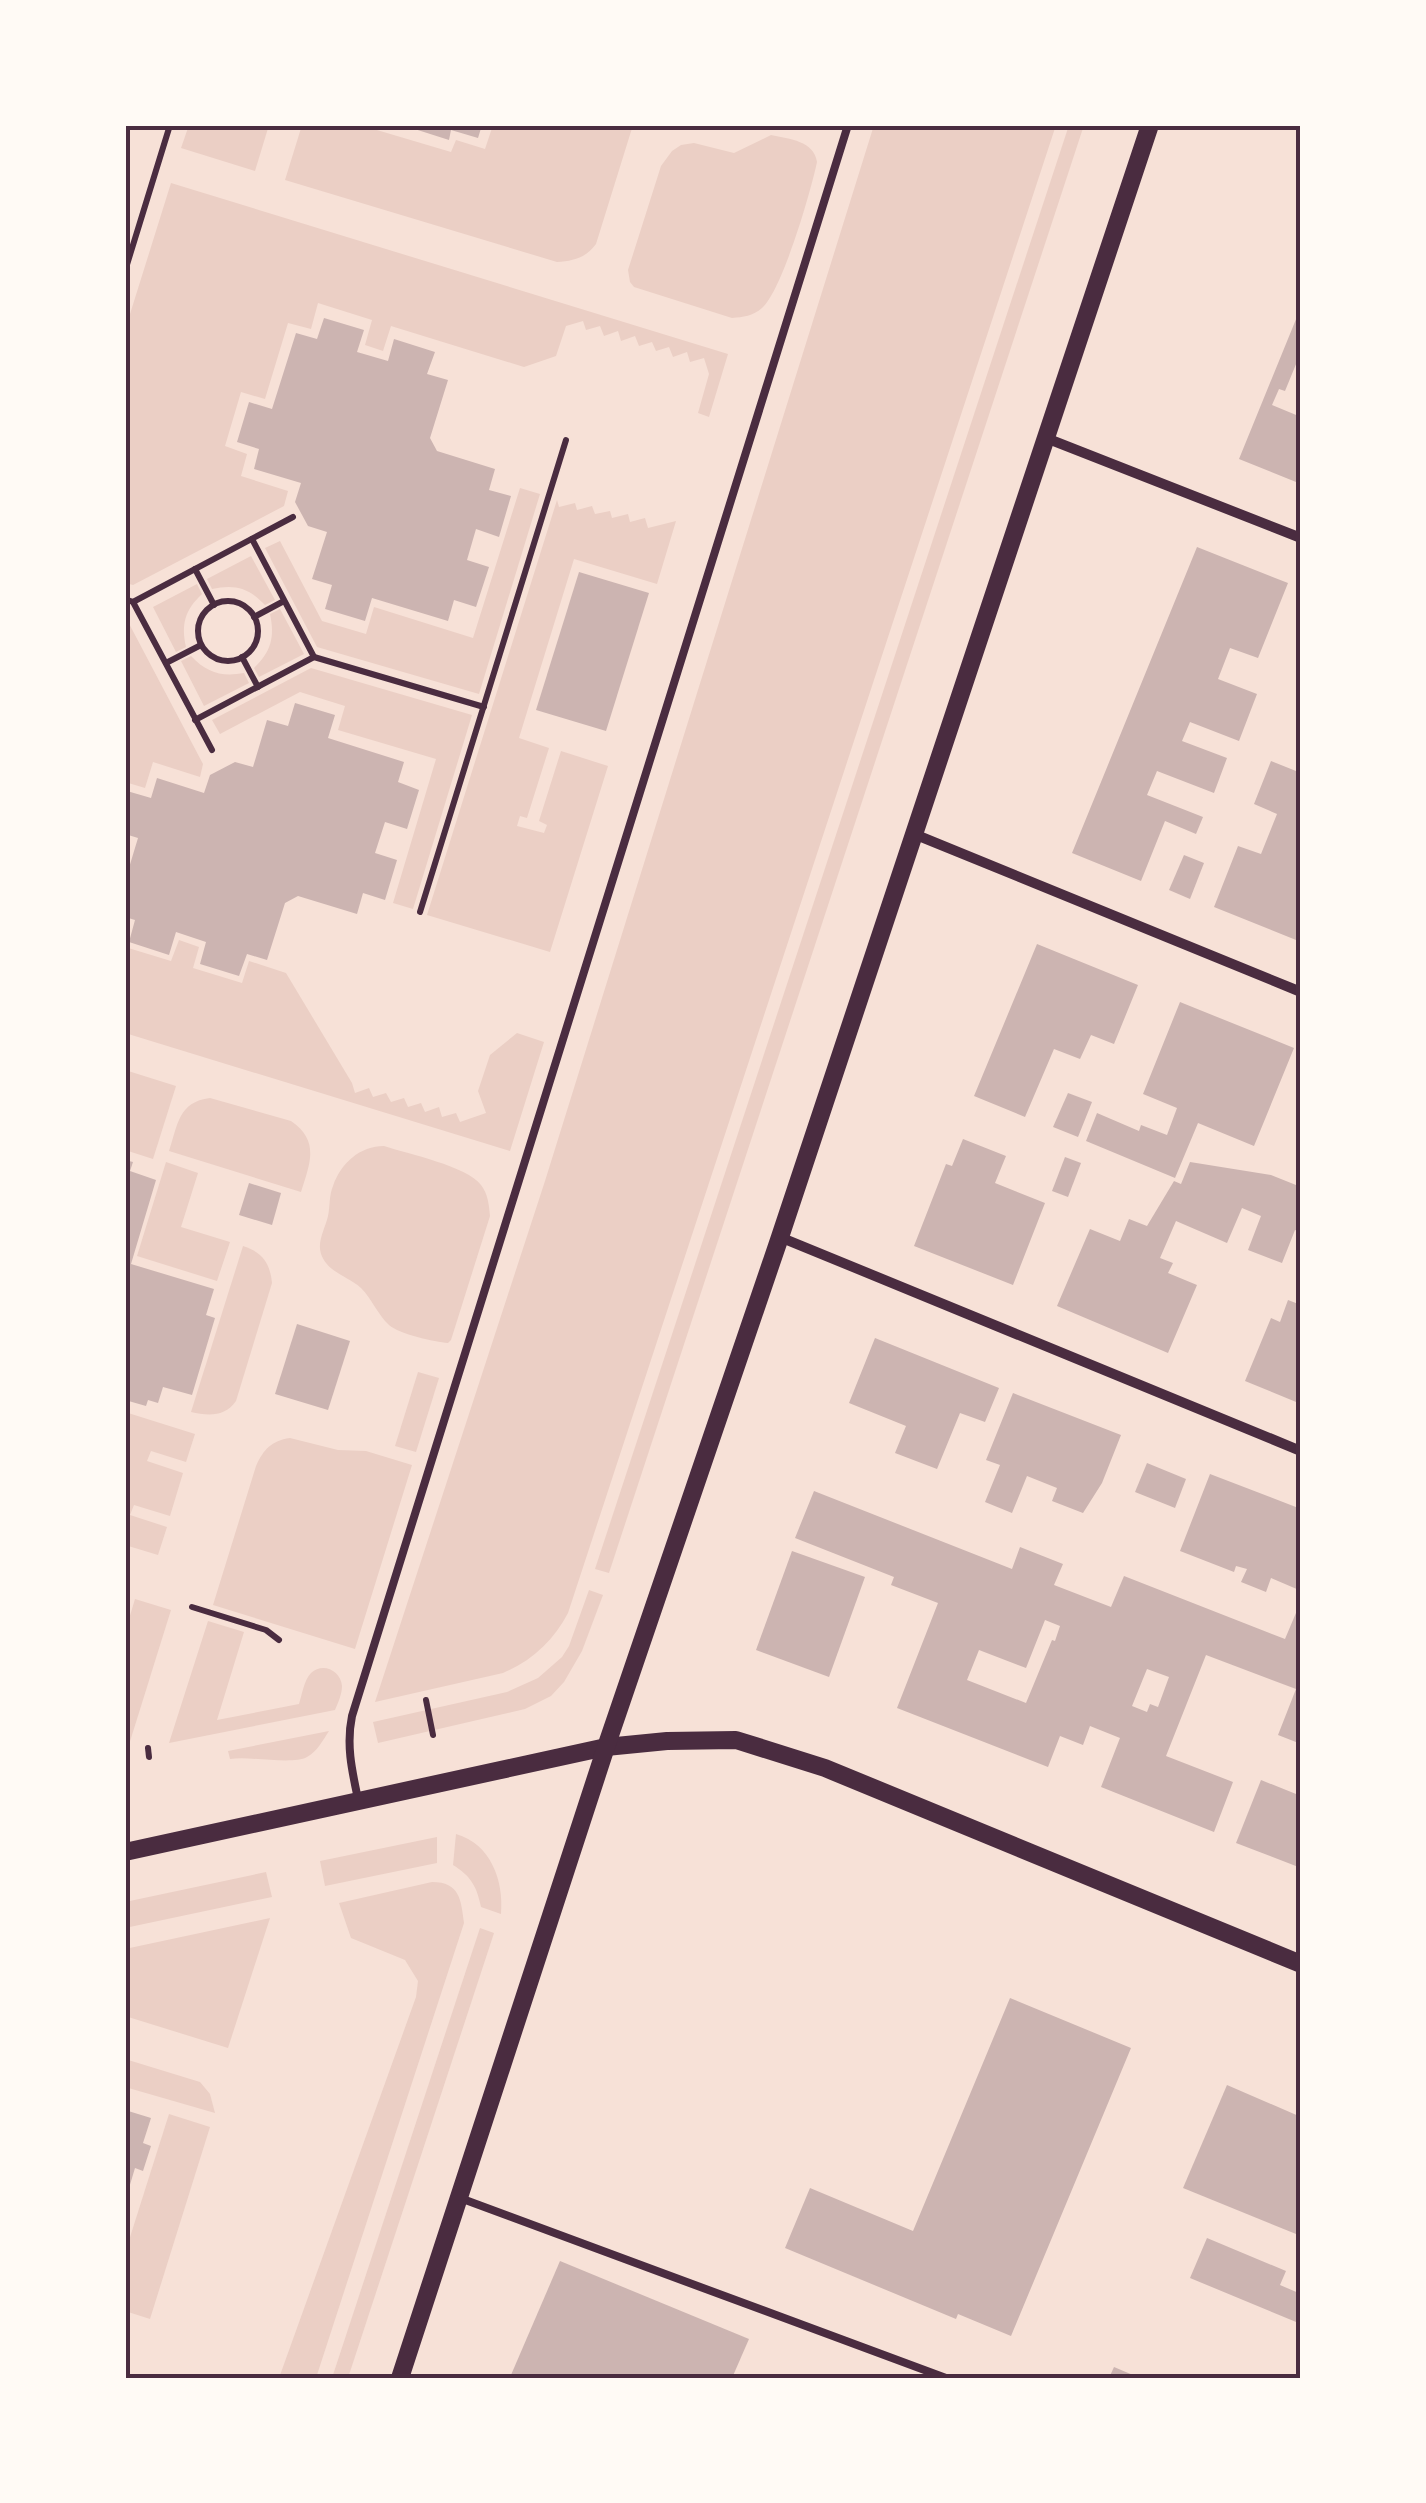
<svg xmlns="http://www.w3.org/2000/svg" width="1426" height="2503" font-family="'Work Sans',sans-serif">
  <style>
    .green { fill: #ebcfc5 }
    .building { fill: #ccb4b1; fill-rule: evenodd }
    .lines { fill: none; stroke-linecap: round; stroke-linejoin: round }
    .path { stroke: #4a2c40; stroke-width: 6 }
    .service { stroke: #4a2c40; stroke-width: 8 }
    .minor { stroke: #4a2c40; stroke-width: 10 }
    .tertiary { stroke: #4a2c40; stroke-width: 18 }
    .neatline { fill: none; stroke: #4a2c40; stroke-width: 4 }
  </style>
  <rect width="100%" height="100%" fill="#f7e1d7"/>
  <g class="green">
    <path d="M189,125H269L255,171L181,148Z"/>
    <path d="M302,125H360L451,152L456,140L485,149L493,125H633L596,244C586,258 573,261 557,262L285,180Z"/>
    <path d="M874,125H1056L568,1613C554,1640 532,1661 503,1673L375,1702L545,1181Z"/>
    <path d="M1069,125H1084L609,1573L595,1569Z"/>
    <path d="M771,135C790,139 814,141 817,162C811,191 782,291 762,308C753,316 743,317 732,318L634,287L630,282L628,270L661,166L672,151L681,145L694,143L734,153Z"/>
    <path d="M171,183L728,354L709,417L698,413L709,374L704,358L690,362L687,352L673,357L669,347L656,351L652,342L639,346L635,336L621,341L618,331L604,336L600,326L586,330L583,321L566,326L556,356L524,367L391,326L383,351L365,345L372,320L318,303L311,329L288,323L265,399L241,392L225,446L247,454L241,476L288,491L284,506L133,585L125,583V330Z"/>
    <path d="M520,488L540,494L479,694L317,647L265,548L280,541L322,621L366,634L374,607L473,638Z"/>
    <path d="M557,500L559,507L575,503L577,510L592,506L595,514L610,511L612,518L628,514L630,522L645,518L648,528L676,521L657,584L574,559L519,738L549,748L527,818L520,816L517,826L544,833L547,825L539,821L561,751L608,766L550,952L427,915Z"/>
    <path d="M251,556L275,600L265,605C249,588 235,584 212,589L207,579Z"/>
    <path d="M197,584L202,594C185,610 181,624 186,647L176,652L153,607Z"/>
    <path d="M280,609L304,654L259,677L254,668C271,652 275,637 270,614Z"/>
    <path d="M125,616L203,764L200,777L153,762L145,788L125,782Z"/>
    <path d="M191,656C207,673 222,677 244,673L249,683L204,706L181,661Z"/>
    <path d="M311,668L472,715L413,909L393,903L436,759L338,730L345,706L300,692L220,734L212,720Z"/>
    <path d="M179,940L199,947L193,968L242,983L249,961L286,973L352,1083L355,1093L369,1088L373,1097L386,1093L391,1102L404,1098L408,1107L421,1103L425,1112L439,1107L442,1117L456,1113L460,1122L486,1113L478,1091L490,1055L517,1033L544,1042L510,1151L125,1033V947L171,961Z"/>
    <path d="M125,1070L176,1086L153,1159L125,1150Z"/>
    <path d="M210,1098L291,1121C320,1141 310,1163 301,1192L169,1151C178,1125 178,1102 210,1098Z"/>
    <path d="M384,1146C408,1154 467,1166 481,1185C488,1194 489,1205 490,1216L451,1340L448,1343C435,1342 399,1334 389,1325C378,1315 372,1299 361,1288C348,1276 328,1273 321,1254C317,1241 325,1229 328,1216C330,1207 329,1195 333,1186C341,1163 360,1146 384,1146Z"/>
    <path d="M166,1162L198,1173L181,1227L230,1242L217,1281L137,1256Z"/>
    <path d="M243,1246C262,1252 270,1263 272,1283L236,1401C225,1417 208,1416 191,1412Z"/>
    <path d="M418,1372L439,1378L416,1452L395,1446Z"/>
    <path d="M125,1412L195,1434L186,1462L151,1451L147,1461L183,1473L170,1516L134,1505L130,1515L167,1527L158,1555L125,1545Z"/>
    <path d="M290,1438L338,1450L366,1451L412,1465L355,1649L213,1605L256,1466C264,1449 271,1441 290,1438Z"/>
    <path d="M589,1590L603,1595L582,1651L564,1682L551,1696L525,1709L378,1743L373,1722L507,1692L538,1678L562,1657L569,1646Z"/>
    <path d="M135,1599L171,1610L127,1751L125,1752V1632Z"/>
    <path d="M208,1621L244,1632L217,1720L299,1704C302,1695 304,1680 311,1673C323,1662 341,1671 342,1686C342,1694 338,1703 335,1710L169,1743Z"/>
    <path d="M329,1731C323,1740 317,1752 307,1757C292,1765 252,1756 230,1759L228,1751Z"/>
    <path d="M456,1834C491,1844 504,1881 501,1914L481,1907C477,1887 471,1876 453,1865Z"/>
    <path d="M437,1837V1863L325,1886L320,1861Z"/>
    <path d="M266,1872L272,1897L125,1928V1902Z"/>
    <path d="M432,1882C460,1882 461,1900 464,1923L316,2378H279L416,1997L418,1981L405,1960L351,1938L339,1903Z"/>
    <path d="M270,1918L228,2048L125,2016V1949Z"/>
    <path d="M480,1928L494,1933L348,2378H332Z"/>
    <path d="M125,2059L200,2082L210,2094L215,2113L125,2087Z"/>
    <path d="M169,2114L210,2127L150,2319L125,2311V2253Z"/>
  </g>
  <g class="building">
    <path d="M402,125H482L478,138L451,130L449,140Z"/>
    <path d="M1301,307V352L1285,391L1279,389L1272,405L1301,417V484L1239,459Z"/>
    <path d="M324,318L364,330L357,352L388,361L394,339L435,352L427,374L448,380L430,438L437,451L495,469L489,490L511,496L499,537L476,529L467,560L489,567L476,607L454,600L448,621L372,598L365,621L325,609L332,585L312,579L327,532L308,526L295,502L301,483L254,469L259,449L237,442L249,402L272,409L296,333L317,339Z"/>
    <path d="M1197,547L1288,583L1258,658L1230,648L1218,679L1257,694L1239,741L1190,722L1182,741L1227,758L1214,793L1157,771L1147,795L1203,817L1196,834L1165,821L1141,881L1072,853Z"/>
    <path d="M579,572L649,593L606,731L536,710Z"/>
    <path d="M295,703L335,715L328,738L404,762L398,782L419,790L407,829L385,822L375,853L397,860L385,900L363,893L357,914L298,896L285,903L267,960L247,954L239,976L200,964L206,942L176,932L169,955L129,942L135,920L125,917V881L138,838L125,834V798L127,791L151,798L157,778L204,793L210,775L235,762L253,767L267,720L288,726Z"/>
    <path d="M1271,761L1301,773V942L1214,907L1238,846L1261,854L1277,814L1254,804Z"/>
    <path d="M1184,855L1204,863L1190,899L1169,890Z"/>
    <path d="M1037,944L1138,985L1114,1044L1091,1035L1080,1059L1054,1049L1025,1117L974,1096Z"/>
    <path d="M1180,1002L1294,1048L1254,1146L1198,1123L1175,1178L1086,1141L1097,1113L1139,1131L1141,1125L1167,1135L1177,1108L1143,1094Z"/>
    <path d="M1068,1093L1092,1102L1078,1137L1053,1127Z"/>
    <path d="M963,1139L1006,1156L995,1183L1045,1203L1013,1285L914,1246L946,1164L952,1166Z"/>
    <path d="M1065,1157L1081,1163L1068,1197L1052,1191Z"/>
    <path d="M125,1160L133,1162L130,1171L156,1180L131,1264L214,1289L206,1315L215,1318L192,1395L163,1387L158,1403L148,1400L146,1406L125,1400Z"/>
    <path d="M1190,1162L1271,1175L1301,1187V1232L1295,1230L1282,1263L1248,1250L1261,1216L1242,1208L1227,1243L1176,1221L1160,1258L1173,1263L1168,1273L1197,1285L1168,1353L1057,1306L1090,1229L1120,1241L1129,1219L1147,1226L1174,1181L1181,1184Z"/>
    <path d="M249,1183L281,1193L272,1225L239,1215Z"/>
    <path d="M1288,1300L1301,1305V1404L1245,1381L1271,1318L1280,1322Z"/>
    <path d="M297,1324L350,1341L328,1410L275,1394Z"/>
    <path d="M875,1338L999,1388L985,1422L960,1413L937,1469L895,1453L906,1426L849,1403Z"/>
    <path d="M1013,1393L1121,1435L1102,1483L1083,1513L1052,1501L1057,1488L1027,1476L1012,1513L985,1502L1000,1465L986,1460Z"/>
    <path d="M1147,1463L1186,1479L1175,1508L1135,1492Z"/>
    <path d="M1210,1474L1301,1509L1299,1590L1271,1578L1266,1592L1241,1582L1247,1569L1236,1566L1234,1572L1180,1551Z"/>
    <path d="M814,1491L1012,1569L1020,1547L1063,1564L1054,1585L1111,1607L1124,1576L1285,1639L1301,1601V1744L1278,1735L1296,1689L1206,1655L1166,1756L1233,1782L1214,1832L1101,1787L1120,1738L1090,1726L1083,1745L1060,1736L1048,1767L897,1708L938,1603L891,1585L894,1577L795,1538ZM1045,1620L1060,1626L1055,1641L1052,1640L1026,1703L967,1680L979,1650L1026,1668ZM1147,1669L1169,1677L1158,1707L1150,1704L1147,1712L1132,1706Z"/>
    <path d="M792,1551L865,1577L829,1677L756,1650Z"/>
    <path d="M1261,1780L1301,1796V1868L1236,1843Z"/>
    <path d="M1010,1998L1131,2048L1011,2336L958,2314L956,2319L785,2248L810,2188L913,2231Z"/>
    <path d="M1227,2085L1301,2117V2236L1183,2188Z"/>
    <path d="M125,2110L151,2118L143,2143L151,2146L143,2171L135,2168L126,2198Z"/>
    <path d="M1207,2238L1286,2271L1280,2285L1301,2294V2324L1190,2278Z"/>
    <path d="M560,2261L749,2339L732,2378H518L511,2375Z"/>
    <path d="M1114,2367L1140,2378H1109Z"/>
  </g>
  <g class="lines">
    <g class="path">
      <path d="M125,271L170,125"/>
      <path d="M252,539L314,657"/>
      <path d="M195,569L214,605"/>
      <path d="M125,599L133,602L212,750"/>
      <circle cx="228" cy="631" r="30"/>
      <path d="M133,602L293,517"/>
      <path d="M254,617L284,601"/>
      <path d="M242,657L258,687"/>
      <path d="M166,663L201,645"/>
      <path d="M195,720L314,657L484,707"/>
      <path d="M420,912L566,440"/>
      <path d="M192,1607L266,1630L279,1640"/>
      <path d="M426,1700L433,1735"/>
      <path d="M148,1748L149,1757"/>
    </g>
    <g class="service">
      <path d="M358,1799C352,1771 346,1745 352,1716L848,125"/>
      <path d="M460,2198L946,2378"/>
    </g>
    <g class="minor">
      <path d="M1046,438L1301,538"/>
      <path d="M914,834L1301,992"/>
      <path d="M780,1237L1301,1451"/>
    </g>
    <g class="tertiary">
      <path d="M125,1852L606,1747L667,1741L736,1740L825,1768L1301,1964"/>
      <path d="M400,2378L606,1747L780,1237L1150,125"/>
    </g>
  </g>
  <rect width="1426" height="2503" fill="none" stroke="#fffaf5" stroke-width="255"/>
  <rect x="128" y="128" width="1170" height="2248" class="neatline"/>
</svg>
